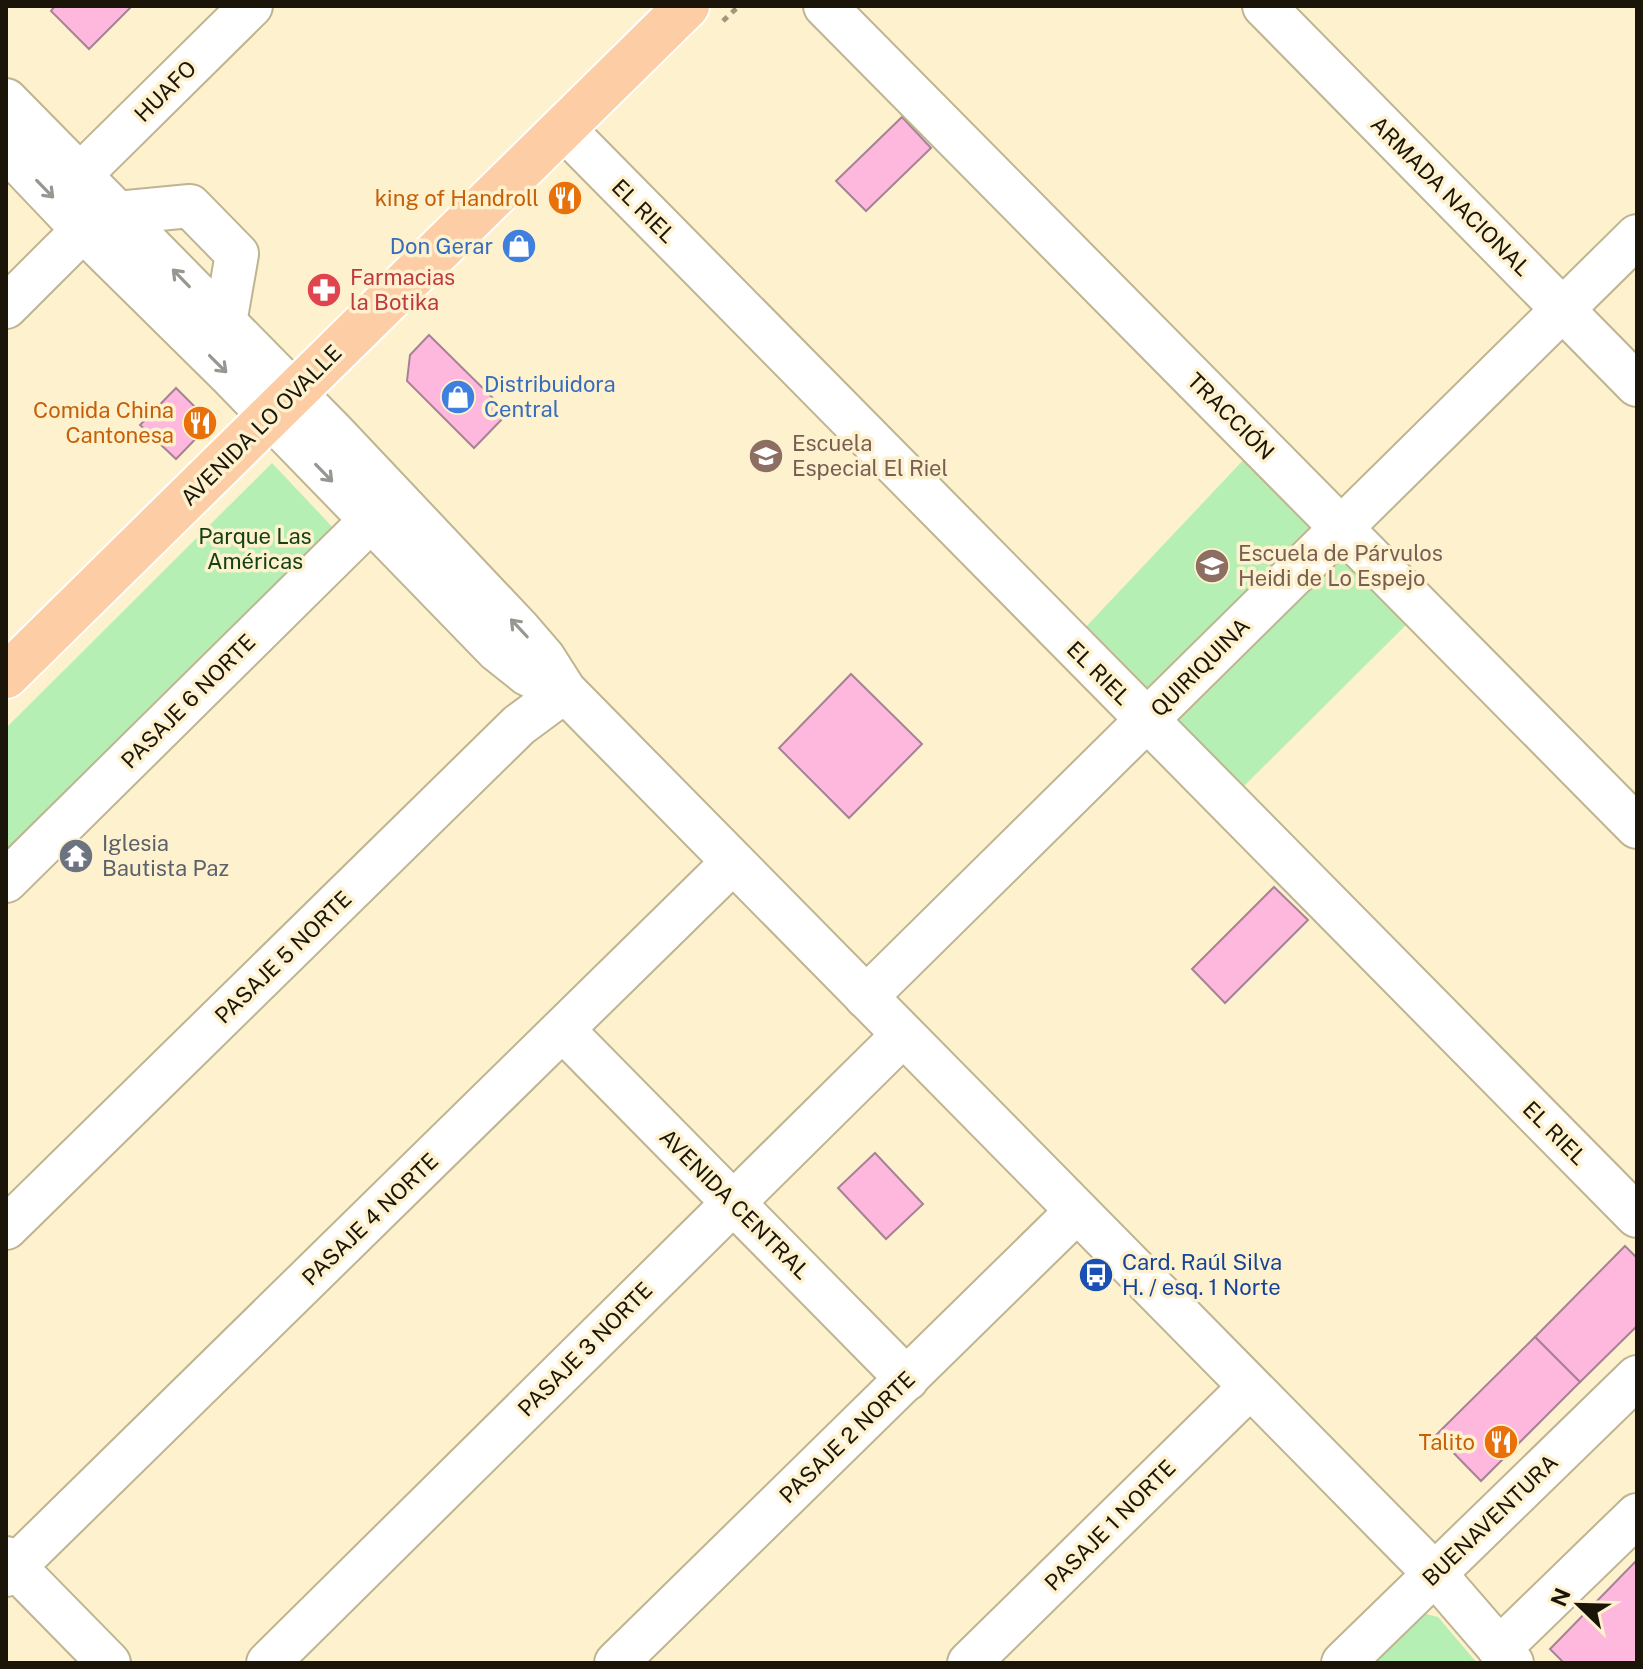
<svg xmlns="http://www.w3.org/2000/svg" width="1643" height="1669" font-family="'Public Sans',sans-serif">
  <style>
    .green { fill: #b5efb3 }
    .building { fill: #feb8de; stroke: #a58395; stroke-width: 2 }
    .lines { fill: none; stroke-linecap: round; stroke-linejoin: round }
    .minor-casing { stroke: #bfb491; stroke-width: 46 }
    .major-casing { stroke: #fff; stroke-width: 48 }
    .path { stroke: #a1977d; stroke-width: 5; stroke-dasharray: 6 6; stroke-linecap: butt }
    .minor { stroke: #fff; stroke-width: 42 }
    .major { stroke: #fdcda6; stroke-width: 44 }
    .oneway { stroke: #989690 }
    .labels { text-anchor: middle; stroke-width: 7; stroke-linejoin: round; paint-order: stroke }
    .street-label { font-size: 22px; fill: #1a1508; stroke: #fef1cd }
    .food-label { font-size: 22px; fill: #c56008; stroke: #fef1cd; text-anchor: end }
    .shop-label { font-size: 22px; fill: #366cbe; stroke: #fef1cd; text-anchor: end }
    .health-label { font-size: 22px; fill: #be3a42; stroke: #fef1cd; text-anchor: start }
    .education-label { font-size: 22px; fill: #785e54; stroke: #fef1cd; text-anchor: start }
    .park-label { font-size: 22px; fill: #134115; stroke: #fef1cd }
    .worship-label { font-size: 22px; fill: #5b616d; stroke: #fef1cd; text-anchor: start }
    .transit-label { font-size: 22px; fill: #164399; stroke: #fef1cd; text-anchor: start }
  </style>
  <rect width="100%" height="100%" fill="#fef1cd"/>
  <g class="green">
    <path d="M1248,455L1413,618L1239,791L1083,630Z"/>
    <path d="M272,463L339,534L6,861V728Z"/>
    <path d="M1422,1613L1438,1617L1477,1663H1360Z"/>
  </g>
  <g class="building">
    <path d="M55,6H132L89,49L51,11Z"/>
    <path d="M902,117L931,148L866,211L836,181Z"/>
    <path d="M429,335L508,413L474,448L407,381L410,355Z"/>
    <path d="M176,388L211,423L176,459L140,425Z"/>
    <path d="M851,674L922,744L849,818L779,748Z"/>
    <path d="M1274,887L1308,920L1225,1003L1192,969Z"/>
    <path d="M875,1153L923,1204L886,1239L838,1188Z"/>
    <path d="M1625,1246L1637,1258V1326L1580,1382L1535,1337Z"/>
    <path d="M1535,1337L1580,1382L1481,1481L1436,1435Z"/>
    <path d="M1637,1560V1663H1564L1550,1649Z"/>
  </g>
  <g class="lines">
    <g class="minor-casing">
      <g id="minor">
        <path d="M825,6L1637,827"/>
        <path d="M1264,6L1637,385"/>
        <path d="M6,100L333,432L519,629L544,658L565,691L1435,1574L1512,1663"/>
        <path d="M563,128L1637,1216"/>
        <path d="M6,149L83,230L229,374L497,650L527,674L552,686"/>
        <path d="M80,175L251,6"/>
        <path d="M117,213L190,206L237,254L225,323"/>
        <path d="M6,307L83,230"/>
        <path d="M6,881L370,521"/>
        <path d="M866,997L1637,236"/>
        <path d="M563,1030L907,1379"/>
        <path d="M6,1228L519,725L565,691"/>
        <path d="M6,1558L109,1663"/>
        <path d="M6,1575L733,862"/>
        <path d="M1499,1649L1637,1515"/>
        <path d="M268,1663L903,1035"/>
        <path d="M616,1663L1077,1211"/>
        <path d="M969,1663L1250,1387"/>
        <path d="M1343,1663L1637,1377"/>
      </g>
    </g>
    <g class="major-casing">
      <path id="major" d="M6,676L687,6"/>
    </g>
    <path class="path" d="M723,21L739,6"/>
    <use href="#minor" class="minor"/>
    <use href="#major" class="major"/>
  </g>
  <defs><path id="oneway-shaft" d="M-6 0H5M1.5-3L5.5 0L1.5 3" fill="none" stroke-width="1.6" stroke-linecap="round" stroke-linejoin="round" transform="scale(2)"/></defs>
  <g class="oneway">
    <use href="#oneway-shaft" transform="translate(45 189) rotate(46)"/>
    <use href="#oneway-shaft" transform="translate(181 278) rotate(-134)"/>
    <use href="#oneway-shaft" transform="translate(218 364) rotate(45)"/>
    <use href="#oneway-shaft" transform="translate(324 473) rotate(46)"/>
    <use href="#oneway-shaft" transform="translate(519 628) rotate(-133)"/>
  </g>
  <defs>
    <g id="restaurant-disc" transform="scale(1.8)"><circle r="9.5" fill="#e8710a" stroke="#fef1cd"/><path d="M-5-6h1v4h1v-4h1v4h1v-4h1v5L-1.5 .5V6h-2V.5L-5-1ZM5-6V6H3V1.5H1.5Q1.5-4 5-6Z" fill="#fff"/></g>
    <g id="shop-disc" transform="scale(1.8)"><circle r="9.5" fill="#3f7fe0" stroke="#fef1cd"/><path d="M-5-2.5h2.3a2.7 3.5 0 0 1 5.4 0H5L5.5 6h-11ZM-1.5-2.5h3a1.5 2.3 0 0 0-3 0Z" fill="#fff"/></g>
    <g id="pharmacy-disc" transform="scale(1.8)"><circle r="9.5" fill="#e0444e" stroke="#fef1cd"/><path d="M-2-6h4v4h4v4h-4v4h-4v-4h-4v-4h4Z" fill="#fff"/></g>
    <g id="school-disc" transform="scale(1.8)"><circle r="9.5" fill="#8d6e63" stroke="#fef1cd"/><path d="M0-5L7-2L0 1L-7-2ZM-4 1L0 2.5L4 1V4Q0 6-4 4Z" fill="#fff"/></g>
    <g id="temple-disc" transform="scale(1.8)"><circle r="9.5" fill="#6b7280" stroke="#fef1cd"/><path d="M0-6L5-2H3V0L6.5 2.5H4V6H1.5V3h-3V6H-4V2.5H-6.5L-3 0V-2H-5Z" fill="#fff"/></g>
    <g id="bus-disc" transform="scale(1.8)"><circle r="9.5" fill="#1a4fb4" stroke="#fef1cd"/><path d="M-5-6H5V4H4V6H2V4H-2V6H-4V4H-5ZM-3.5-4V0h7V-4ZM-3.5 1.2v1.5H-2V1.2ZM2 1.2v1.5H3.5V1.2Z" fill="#fff"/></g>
  </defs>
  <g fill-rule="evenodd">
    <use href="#restaurant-disc" x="565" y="198"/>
    <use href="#shop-disc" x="519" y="246"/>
    <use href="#pharmacy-disc" x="324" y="290"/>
    <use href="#shop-disc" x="458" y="397"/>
    <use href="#restaurant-disc" x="200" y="423"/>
    <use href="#school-disc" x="766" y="456"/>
    <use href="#school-disc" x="1212" y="566"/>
    <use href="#temple-disc" x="76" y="856"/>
    <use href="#bus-disc" x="1096" y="1275"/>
    <use href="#restaurant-disc" x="1501" y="1442"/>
  </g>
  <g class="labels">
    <g class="street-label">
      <text transform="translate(165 91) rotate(-45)" y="8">HUAFO</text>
      <text transform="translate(1451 196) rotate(45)" y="8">ARMADA NACIONAL</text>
      <text transform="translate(644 211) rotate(45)" y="8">EL RIEL</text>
      <text transform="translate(1231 416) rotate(45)" y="8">TRACCIÓN</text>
      <text transform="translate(261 425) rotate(-45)" y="8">AVENIDA LO OVALLE</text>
      <text transform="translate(1200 667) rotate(-45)" y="8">QUIRIQUINA</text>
      <text transform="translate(1099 673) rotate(45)" y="8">EL RIEL</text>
      <text transform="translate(188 701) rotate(-45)" y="8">PASAJE 6 NORTE</text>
      <text transform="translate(283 957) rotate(-44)" y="8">PASAJE 5 NORTE</text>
      <text transform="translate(1555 1133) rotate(45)" y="8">EL RIEL</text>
      <text transform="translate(735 1204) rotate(45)" y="8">AVENIDA CENTRAL</text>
      <text transform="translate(370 1219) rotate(-44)" y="8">PASAJE 4 NORTE</text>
      <text transform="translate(585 1349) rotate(-45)" y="8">PASAJE 3 NORTE</text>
      <text transform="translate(847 1437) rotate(-44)" y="8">PASAJE 2 NORTE</text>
      <text transform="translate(1490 1520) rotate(-44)" y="8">BUENAVENTURA</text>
      <text transform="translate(1110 1525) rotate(-45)" y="8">PASAJE 1 NORTE</text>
    </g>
    <g class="food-label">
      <text x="539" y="206">king of Handroll</text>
      <text x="174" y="418">Comida China<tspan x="174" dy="25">Cantonesa</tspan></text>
      <text x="1475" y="1450">Talito</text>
    </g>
    <g class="shop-label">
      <text x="493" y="254">Don Gerar</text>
      <text x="484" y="392" text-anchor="start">Distribuidora<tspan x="484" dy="25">Central</tspan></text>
    </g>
    <g class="health-label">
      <text x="350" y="285">Farmacias<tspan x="350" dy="25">la Botika</tspan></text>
    </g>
    <g class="education-label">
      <text x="792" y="451">Escuela<tspan x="792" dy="25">Especial El Riel</tspan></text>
      <text x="1238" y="561">Escuela de Párvulos<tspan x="1238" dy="25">Heidi de Lo Espejo</tspan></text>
    </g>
    <g class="park-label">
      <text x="255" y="544">Parque Las<tspan x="255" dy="25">Américas</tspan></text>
    </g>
    <g class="worship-label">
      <text x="102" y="851">Iglesia<tspan x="102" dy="25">Bautista Paz</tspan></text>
    </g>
    <g class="transit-label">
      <text x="1122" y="1270">Card. Raúl Silva<tspan x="1122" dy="25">H. / esq. 1 Norte</tspan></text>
    </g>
  </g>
  <rect width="1643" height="1669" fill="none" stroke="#1a1508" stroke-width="16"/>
  <g transform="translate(1579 1605) rotate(293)" stroke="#fef1cd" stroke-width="6" paint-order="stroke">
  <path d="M0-6L14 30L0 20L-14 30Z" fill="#1a1508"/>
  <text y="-12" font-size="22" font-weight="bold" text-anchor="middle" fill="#1a1508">N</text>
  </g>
</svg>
